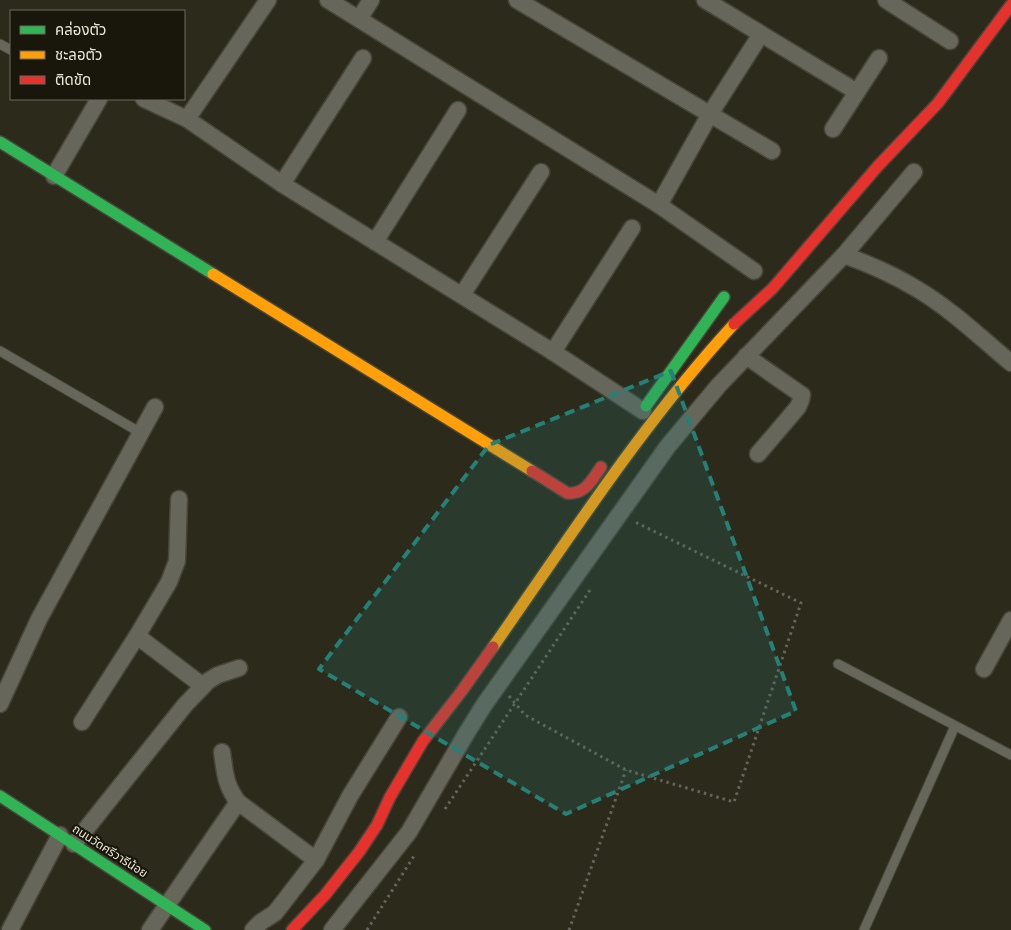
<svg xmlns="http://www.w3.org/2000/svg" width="1011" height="930" font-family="Mulish,'Noto Sans Thai',sans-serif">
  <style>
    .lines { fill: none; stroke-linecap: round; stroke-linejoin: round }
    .lane-casing { stroke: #474539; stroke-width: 11 }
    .street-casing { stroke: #474539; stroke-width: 19 }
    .fast-casing { stroke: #474539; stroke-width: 14 }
    .slow-casing { stroke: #474539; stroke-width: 14 }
    .jam-casing { stroke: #474539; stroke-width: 14 }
    .path { stroke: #66655b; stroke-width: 3; stroke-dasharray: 2.5 4; stroke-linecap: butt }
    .lane { stroke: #67665b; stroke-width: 9 }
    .street { stroke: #67665b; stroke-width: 16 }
    .fast { stroke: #30b455; stroke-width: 11 }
    .slow { stroke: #ff9f0a; stroke-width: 11 }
    .jam { stroke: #e5322d; stroke-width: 11 }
    .marked { fill: #258178; fill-opacity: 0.2; stroke: #258178; stroke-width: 4; stroke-dasharray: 10 6; stroke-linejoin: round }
    .labels { text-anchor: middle; stroke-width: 4.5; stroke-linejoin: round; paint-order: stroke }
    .street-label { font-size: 12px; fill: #e9e7d7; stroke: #19170b }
  </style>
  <rect width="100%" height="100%" fill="#2c2a1b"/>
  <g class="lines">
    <g class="lane-casing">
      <g id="lane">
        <path d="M0,44L11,50"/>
        <path d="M0,351L141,433"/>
        <path d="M838,664L1011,755"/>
        <path d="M864,930L955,726"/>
      </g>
    </g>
    <g class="street-casing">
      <g id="street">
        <path d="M328,0L659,205L754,271"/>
        <path d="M517,0L772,151"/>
        <path d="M705,0L857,92"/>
        <path d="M886,0L950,41"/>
        <path d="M359,19L371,0"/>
        <path d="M144,99L187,119L282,184L553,352L643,411"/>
        <path d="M187,119L268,0"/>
        <path d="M833,129L879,58"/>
        <path d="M54,176L99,99"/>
        <path d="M282,184L363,58"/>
        <path d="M659,205L710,114L761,34"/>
        <path d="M375,242L458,110"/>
        <path d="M844,255L914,172"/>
        <path d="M462,295L541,172"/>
        <path d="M553,352L632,228"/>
        <path d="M746,356L802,395L801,400L798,407L758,454"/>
        <path d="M137,636L203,686"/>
        <path d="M984,669L1011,620"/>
        <path d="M0,704L39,619L155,407"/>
        <path d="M82,722L137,636L169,582L177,561L179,499"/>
        <path d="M222,752C225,772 225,785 238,802L316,860"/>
        <path d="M74,844L185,705L208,681L218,675L239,668"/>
        <path d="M10,930L60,835"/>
        <path d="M150,930L238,802"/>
        <path d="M253,930L261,922L275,913L316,860L350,796L399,717"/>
        <path d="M332,930L409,832L466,734L484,705L668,446L719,385L844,255C869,264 894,275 917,289C951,309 981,338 1011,363"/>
      </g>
    </g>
    <g class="fast-casing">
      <g id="fast">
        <path d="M0,142L213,274"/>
        <path d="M646,406L724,297"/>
        <path d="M0,796L205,930"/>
      </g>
    </g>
    <g class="slow-casing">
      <g id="slow">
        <path d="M213,274L532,471"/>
        <path d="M493,647C570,537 643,423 734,324"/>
      </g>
    </g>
    <g class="jam-casing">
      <g id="jam">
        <path d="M734,324L773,288L878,166L938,103L1011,5"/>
        <path d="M532,471L567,493C585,495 592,480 601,467"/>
        <path d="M292,930L325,895L359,852L377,825L390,797L423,741L461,692L493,647"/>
      </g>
    </g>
    <g class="path">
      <path d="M509,696L525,715L626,770L734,802L801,603L635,522"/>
      <path d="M445,809L592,587"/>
      <path d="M367,930L414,856"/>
      <path d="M569,930L626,770"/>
    </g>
    <use href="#lane" class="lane"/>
    <use href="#street" class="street"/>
    <use href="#fast" class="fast"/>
    <use href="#slow" class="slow"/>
    <use href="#jam" class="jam"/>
  </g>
  <path class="marked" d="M671,371L796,711L566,814L319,669L489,445Z"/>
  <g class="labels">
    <g class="street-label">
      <text transform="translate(110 851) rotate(33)" y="4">ถนนวัดศรีวารีน้อย</text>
    </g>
  </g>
  <rect x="10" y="10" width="175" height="90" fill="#19170b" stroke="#6c6a5d"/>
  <rect x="20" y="26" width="25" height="8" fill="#30b455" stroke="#6c6a5d"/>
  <text x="55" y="35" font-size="15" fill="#e9e7d7">คล่องตัว</text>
  <rect x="20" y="51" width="25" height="8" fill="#ff9f0a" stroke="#6c6a5d"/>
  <text x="55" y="60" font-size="15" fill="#e9e7d7">ชะลอตัว</text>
  <rect x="20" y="76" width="25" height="8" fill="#e5322d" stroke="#6c6a5d"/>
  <text x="55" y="85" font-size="15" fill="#e9e7d7">ติดขัด</text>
</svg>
